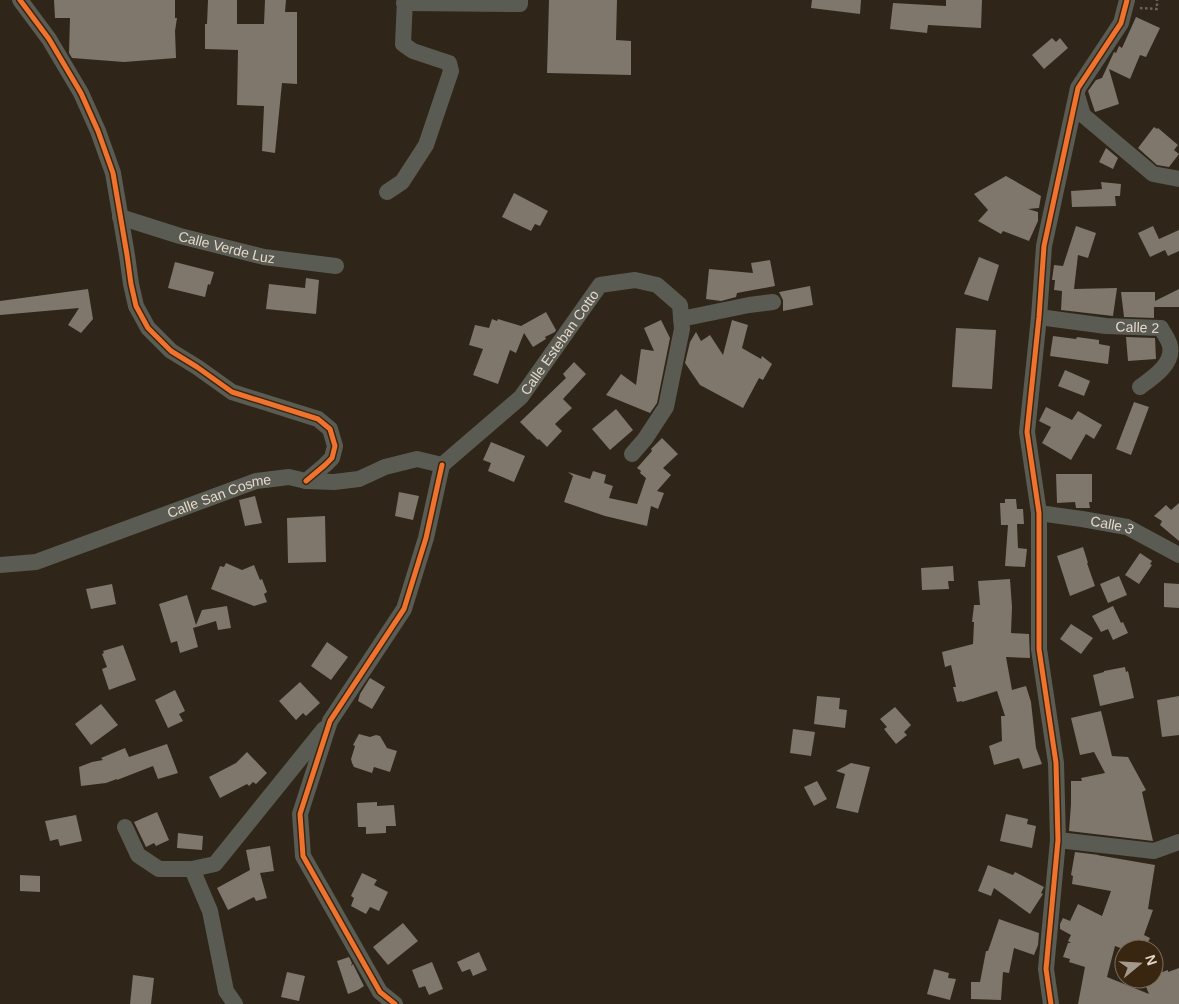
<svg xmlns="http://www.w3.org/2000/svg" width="1179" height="1004" font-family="Arial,sans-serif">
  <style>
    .building { fill: #7f766c }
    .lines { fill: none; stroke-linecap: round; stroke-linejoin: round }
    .path { stroke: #66655b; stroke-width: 2.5; stroke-dasharray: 2.5 2.5; stroke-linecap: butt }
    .minor { stroke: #5a5b52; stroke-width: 16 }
    .cycleway-casing { stroke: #382610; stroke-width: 8 }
    .cycleway { stroke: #ef722f; stroke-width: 5 }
    .labels { text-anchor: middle; stroke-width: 5; stroke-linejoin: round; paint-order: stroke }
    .street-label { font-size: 14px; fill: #e4d8cb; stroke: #382610 }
  </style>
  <rect width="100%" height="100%" fill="#2f2519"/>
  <g class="building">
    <path d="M54,0H175V18H177L175,31L176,58L124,62L72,58L69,53L70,18H55Z"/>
    <path d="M208,0H237V24H264L265,0H286L285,12H297V84L282,83L275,153L262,151L264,106L237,105L238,50L205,49V24H207Z"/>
    <path d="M549,0H617L616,40L631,41V75L547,73Z"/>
    <path d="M812,0H861L860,14L811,8Z"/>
    <path d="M946,0H982L981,28L928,25L927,33L890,29L893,3L946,6Z"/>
    <path d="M1136,17L1160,28L1146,57L1140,55L1130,79L1109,69L1119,104L1095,112L1088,91L1096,80L1102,78L1114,52L1116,53L1119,46L1122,48Z"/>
    <path d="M1052,38L1056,42L1060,38L1068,48L1044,69L1032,55Z"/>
    <path d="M1154,127L1157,129L1158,128L1178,145L1174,150L1179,154L1169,167L1157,165L1138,148Z"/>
    <path d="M1106,148L1118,158L1113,169L1099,162Z"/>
    <path d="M1006,176L1041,196L1039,208L1028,209L1038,212V221L1029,241L1003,231L1001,234L978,221L988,210L974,194Z"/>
    <path d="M1101,182L1121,184L1120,196H1115L1116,206L1072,207L1071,191L1102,189Z"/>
    <path d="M514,193L548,211L540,226L535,224L531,231L502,217Z"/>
    <path d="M1076,226L1096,233L1088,258L1078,255L1074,289L1117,288L1113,316L1061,310L1062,291L1054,290L1055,280H1052L1054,265L1063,266Z"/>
    <path d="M1153,226L1159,239L1179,230V251L1168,256L1165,250L1150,257L1138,233Z"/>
    <path d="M979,257L999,265L988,301L964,294Z"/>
    <path d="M770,260L775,286L737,293L736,297L721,301L706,299L709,269L753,273L751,263Z"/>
    <path d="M175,262L214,272L210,285L208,284L205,297L168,288Z"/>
    <path d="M306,278L319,280L316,314L266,309L269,284L305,288Z"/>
    <path d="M810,286L813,305L783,311V300L779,292Z"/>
    <path d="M88,289L93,319L81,333L68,325L79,308L0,315V301Z"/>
    <path d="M1179,289V307H1154V318L1124,317L1121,292H1155V301Z"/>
    <path d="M546,312L556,330L555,332L545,337L546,339L533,347L524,333L516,353L510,350L498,384L473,375L483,349L469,345L475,325L489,328L492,319L497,321L498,319L521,326Z"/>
    <path d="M661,320L670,338L657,403L650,413L606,395L621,374L636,385L641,349L654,351L644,328Z"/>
    <path d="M732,320L748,325L742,348L761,359L762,356L772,364L763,380L759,378L743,408L700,385L685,363L690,342L696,332L701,341L710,335L723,355Z"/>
    <path d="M956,328L996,330L992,389L952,387Z"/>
    <path d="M1053,336L1076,339L1077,337L1099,340V344L1110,346L1108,364L1050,356Z"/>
    <path d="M1126,337L1155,338L1156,359L1128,361Z"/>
    <path d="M574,362L586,374L563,399L572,408L555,424L562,431L547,447L539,439L538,440L520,422L566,378L563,374Z"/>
    <path d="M1065,370L1090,381L1084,396L1058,386Z"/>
    <path d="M1134,402L1149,407L1131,455L1116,449Z"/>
    <path d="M1046,407L1072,420L1078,411L1102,425L1094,439L1086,434L1071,460L1042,443L1051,427L1039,421Z"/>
    <path d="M616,409L633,430L610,450L592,429Z"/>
    <path d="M662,438L678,454L663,468L671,475L657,491L664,493L658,509L651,506L647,526L605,516L564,502L573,476L568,472L590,479L593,471L606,475L604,483L613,486L609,498L637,504L646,478L640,473L641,471L637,468L652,451L651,449Z"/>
    <path d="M491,442L525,456L514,482L488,471L491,463L483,460Z"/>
    <path d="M1056,474H1092V502H1089L1090,508H1076L1075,502L1057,503Z"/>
    <path d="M399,492L419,496L413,520L395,516Z"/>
    <path d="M255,496L262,523L245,526L239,500Z"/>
    <path d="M1005,499H1016L1017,509H1023L1024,524H1017L1018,548L1027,549L1025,567L1005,566L1008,525H1001L1000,503H1005Z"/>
    <path d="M1179,503V541L1160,525L1162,521L1154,516L1166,505L1171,510Z"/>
    <path d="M325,516L326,562L288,563L287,518Z"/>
    <path d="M1083,547L1088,563H1087L1095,586L1070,596L1057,556Z"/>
    <path d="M1140,553L1152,561L1150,564L1152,565L1139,584L1125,575Z"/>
    <path d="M226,563L242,570L254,565L260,580L262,579L267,592L264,594L267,602L254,606L211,589L220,566L224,567Z"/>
    <path d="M953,566L954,581H948L949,589L922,590L921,568Z"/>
    <path d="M1119,576L1127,595L1108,603L1100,584Z"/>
    <path d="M1010,579L1012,607L1011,633L1029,634L1030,658L1006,657L1012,690L1026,686L1031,702L1036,748L1042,764L1023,769L1019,758L994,765L989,746L1002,741L1001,716H1005L997,691L962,702V701L957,702L953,687H956L951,665L945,667L942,652L973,644L974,622H972L974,605H980L978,581Z"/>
    <path d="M1164,583L1179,584V608L1164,607Z"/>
    <path d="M112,584L116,604L91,609L86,589Z"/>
    <path d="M187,595L196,625L202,610L227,606L231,628L218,630L216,621L193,628L198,647L180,653L177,641L171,643L159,604Z"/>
    <path d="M1113,606L1121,623L1123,622L1128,633L1113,640L1108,629L1101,632L1092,616Z"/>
    <path d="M1071,624L1093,638L1081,654L1060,639Z"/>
    <path d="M327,642L348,657L331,680L311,666Z"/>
    <path d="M123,645L136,680L109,690L102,669L107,667L102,654L104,653L103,651Z"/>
    <path d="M1125,667L1126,672L1128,671L1134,698L1100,706L1093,675L1104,672V671Z"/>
    <path d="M370,678L385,687L372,709L358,701L360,694Z"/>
    <path d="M300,682L320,703L306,716L303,713L296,720L279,701Z"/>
    <path d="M175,690L185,711L179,714L183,721L168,728L155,700Z"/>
    <path d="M817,696L840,698L839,709L847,710L845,728L814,724Z"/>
    <path d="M1179,696V735L1162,737L1157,700Z"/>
    <path d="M101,704L118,725L91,745L75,724Z"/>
    <path d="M895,707L911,725L904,732L907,735L896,744L884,729L887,727L880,719Z"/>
    <path d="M1101,711L1112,756L1128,757L1146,790L1142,792L1153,841L1069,831L1071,804V781H1082L1081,778L1105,773L1094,752L1080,755L1071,718Z"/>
    <path d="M793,729L815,732L811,756L790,753Z"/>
    <path d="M359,734L370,737L376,735L380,736L387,748L397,751L390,772L374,767L372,773L354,767L352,763L351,759L355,746L353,745Z"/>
    <path d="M167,744L178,773L158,779L153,766L117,780V779L106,783L81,786L79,767L92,762L103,760L101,758L125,748L129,757Z"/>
    <path d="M247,752L267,773L256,784L253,782L249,786L247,784L220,798L209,777L236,763Z"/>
    <path d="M851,763L870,767L858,813L836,808L845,774L836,771Z"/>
    <path d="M817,781L827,799L814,806L804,787Z"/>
    <path d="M377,802V806L394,805L396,826H386V833L366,834V827H358L357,803Z"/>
    <path d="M157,812L169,840L156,846L154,843L146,847L134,822Z"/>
    <path d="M1006,814L1028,819L1027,824L1036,826L1032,848L1000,841Z"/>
    <path d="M76,815L82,841L60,846L58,839L50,841L45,821Z"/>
    <path d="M178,833L203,836L202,850L177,848Z"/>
    <path d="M270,846L274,871L260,873L267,898L256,901L254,897L228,910L217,888L250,870L246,850Z"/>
    <path d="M1075,852L1099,855H1097L1155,865L1148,909L1153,910L1144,935L1150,938L1145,949H1123L1115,946L1107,977L1149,994L1143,979H1154V975L1168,970V972L1179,968V1004H1078L1085,967L1069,962L1070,959L1063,957L1068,943H1071L1068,941L1071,935L1060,929V924L1063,918L1070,921L1078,904L1102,916L1111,891L1072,884L1073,876L1071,875Z"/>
    <path d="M988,865L1013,875L1015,872L1044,887L1041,893L1043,894L1030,914L994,888L991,896L978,891Z"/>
    <path d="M362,873L377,880L374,885L388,892L379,911L370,907L366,914L351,906L354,898L351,896Z"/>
    <path d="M20,875L40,876V892L20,891Z"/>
    <path d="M999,919L1039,933L1038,945L1034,955L1014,948L1009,973L1003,972L1001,1000L971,999V982H980L986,951H988Z"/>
    <path d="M403,923L418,941L388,965L373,947Z"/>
    <path d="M479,952L487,970L473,976L470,969L462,972L457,962Z"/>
    <path d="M349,957L352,963L351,966L353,964L364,986L358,990L348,994L337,961Z"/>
    <path d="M432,962L443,989L429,995L425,986L419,988L412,970Z"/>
    <path d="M934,969L949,973L948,978L956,979L950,1000L927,994Z"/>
    <path d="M287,972L305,976L299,1001L281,997Z"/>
    <path d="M133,975L154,978L151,1004H130Z"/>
  </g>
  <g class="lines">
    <path class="path" d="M1140,8L1157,9V0"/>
    <g class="minor">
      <path d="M20,0L49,39L81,93L98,131L113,173L127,255L131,284L136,306L148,328L171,351L197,367L232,392L318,419L330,429L335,446L332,458L325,465L306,481"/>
      <path d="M404,3L520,4V0"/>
      <path d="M1077,95L1083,115L1153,174L1179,179"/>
      <path d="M387,192L402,182L426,145L451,71L449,63L413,51L403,44L405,0"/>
      <path id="s1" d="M120,217L180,236L264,257L336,266"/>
      <path id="s2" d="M1039,317L1106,326L1161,328C1164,334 1169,340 1170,346C1174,364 1152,378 1140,387"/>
      <path d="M681,319L749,305L773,302"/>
      <path id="s3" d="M442,465L521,397L600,285L635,280L657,285L680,305L682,329L666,407L645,439L632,454"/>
      <path id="s4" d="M1039,513L1082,519L1127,527L1179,555"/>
      <path id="s5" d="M0,565L36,562L256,481L289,477L306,481L334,482L359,479L385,467L417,459L442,465"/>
      <path d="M125,827L138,855L159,869H192L215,864L324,729"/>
      <path d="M1058,840L1154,851L1179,842"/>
      <path d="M192,869L210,911L226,991L235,1004"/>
      <path d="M395,1004L380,992L303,856L300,814L330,721L404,609L426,538L442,465"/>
      <path d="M1051,1004L1046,969L1058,840L1056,763L1039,649V513L1027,432L1039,317L1044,246L1078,88L1121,23L1127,0"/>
    </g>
    <g class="cycleway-casing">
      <g id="cycleway">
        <path d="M20,0L49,39L81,93L98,131L113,173L127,255L131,284L136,306L148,328L171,351L197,367L232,392L318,419L330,429L335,446L332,458L325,465L306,481"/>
        <path d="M395,1004L380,992L303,856L300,814L330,721L404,609L426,538L442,465"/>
        <path d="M1051,1004L1046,969L1058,840L1056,763L1039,649V513L1027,432L1039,317L1044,246L1078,88L1121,23L1127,0"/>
      </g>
    </g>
    <use href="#cycleway" class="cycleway"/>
  </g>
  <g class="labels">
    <g class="street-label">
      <text dy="5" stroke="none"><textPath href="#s1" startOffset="111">Calle Verde Luz</textPath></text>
      <text dy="5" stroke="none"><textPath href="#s2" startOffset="99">Calle 2</textPath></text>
      <text dy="5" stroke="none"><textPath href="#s3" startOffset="171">Calle Esteban Cotto</textPath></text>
      <text dy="5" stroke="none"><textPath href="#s5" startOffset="231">Calle San Cosme</textPath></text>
      <text dy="5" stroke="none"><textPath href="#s4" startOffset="74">Calle 3</textPath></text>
    </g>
  </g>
  <g transform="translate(1139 964) rotate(72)"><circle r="24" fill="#382610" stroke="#7d6d5b"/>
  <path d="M0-4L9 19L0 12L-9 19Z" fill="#a5998d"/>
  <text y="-8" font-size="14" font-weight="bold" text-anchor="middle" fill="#e4d8cb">N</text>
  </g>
</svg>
